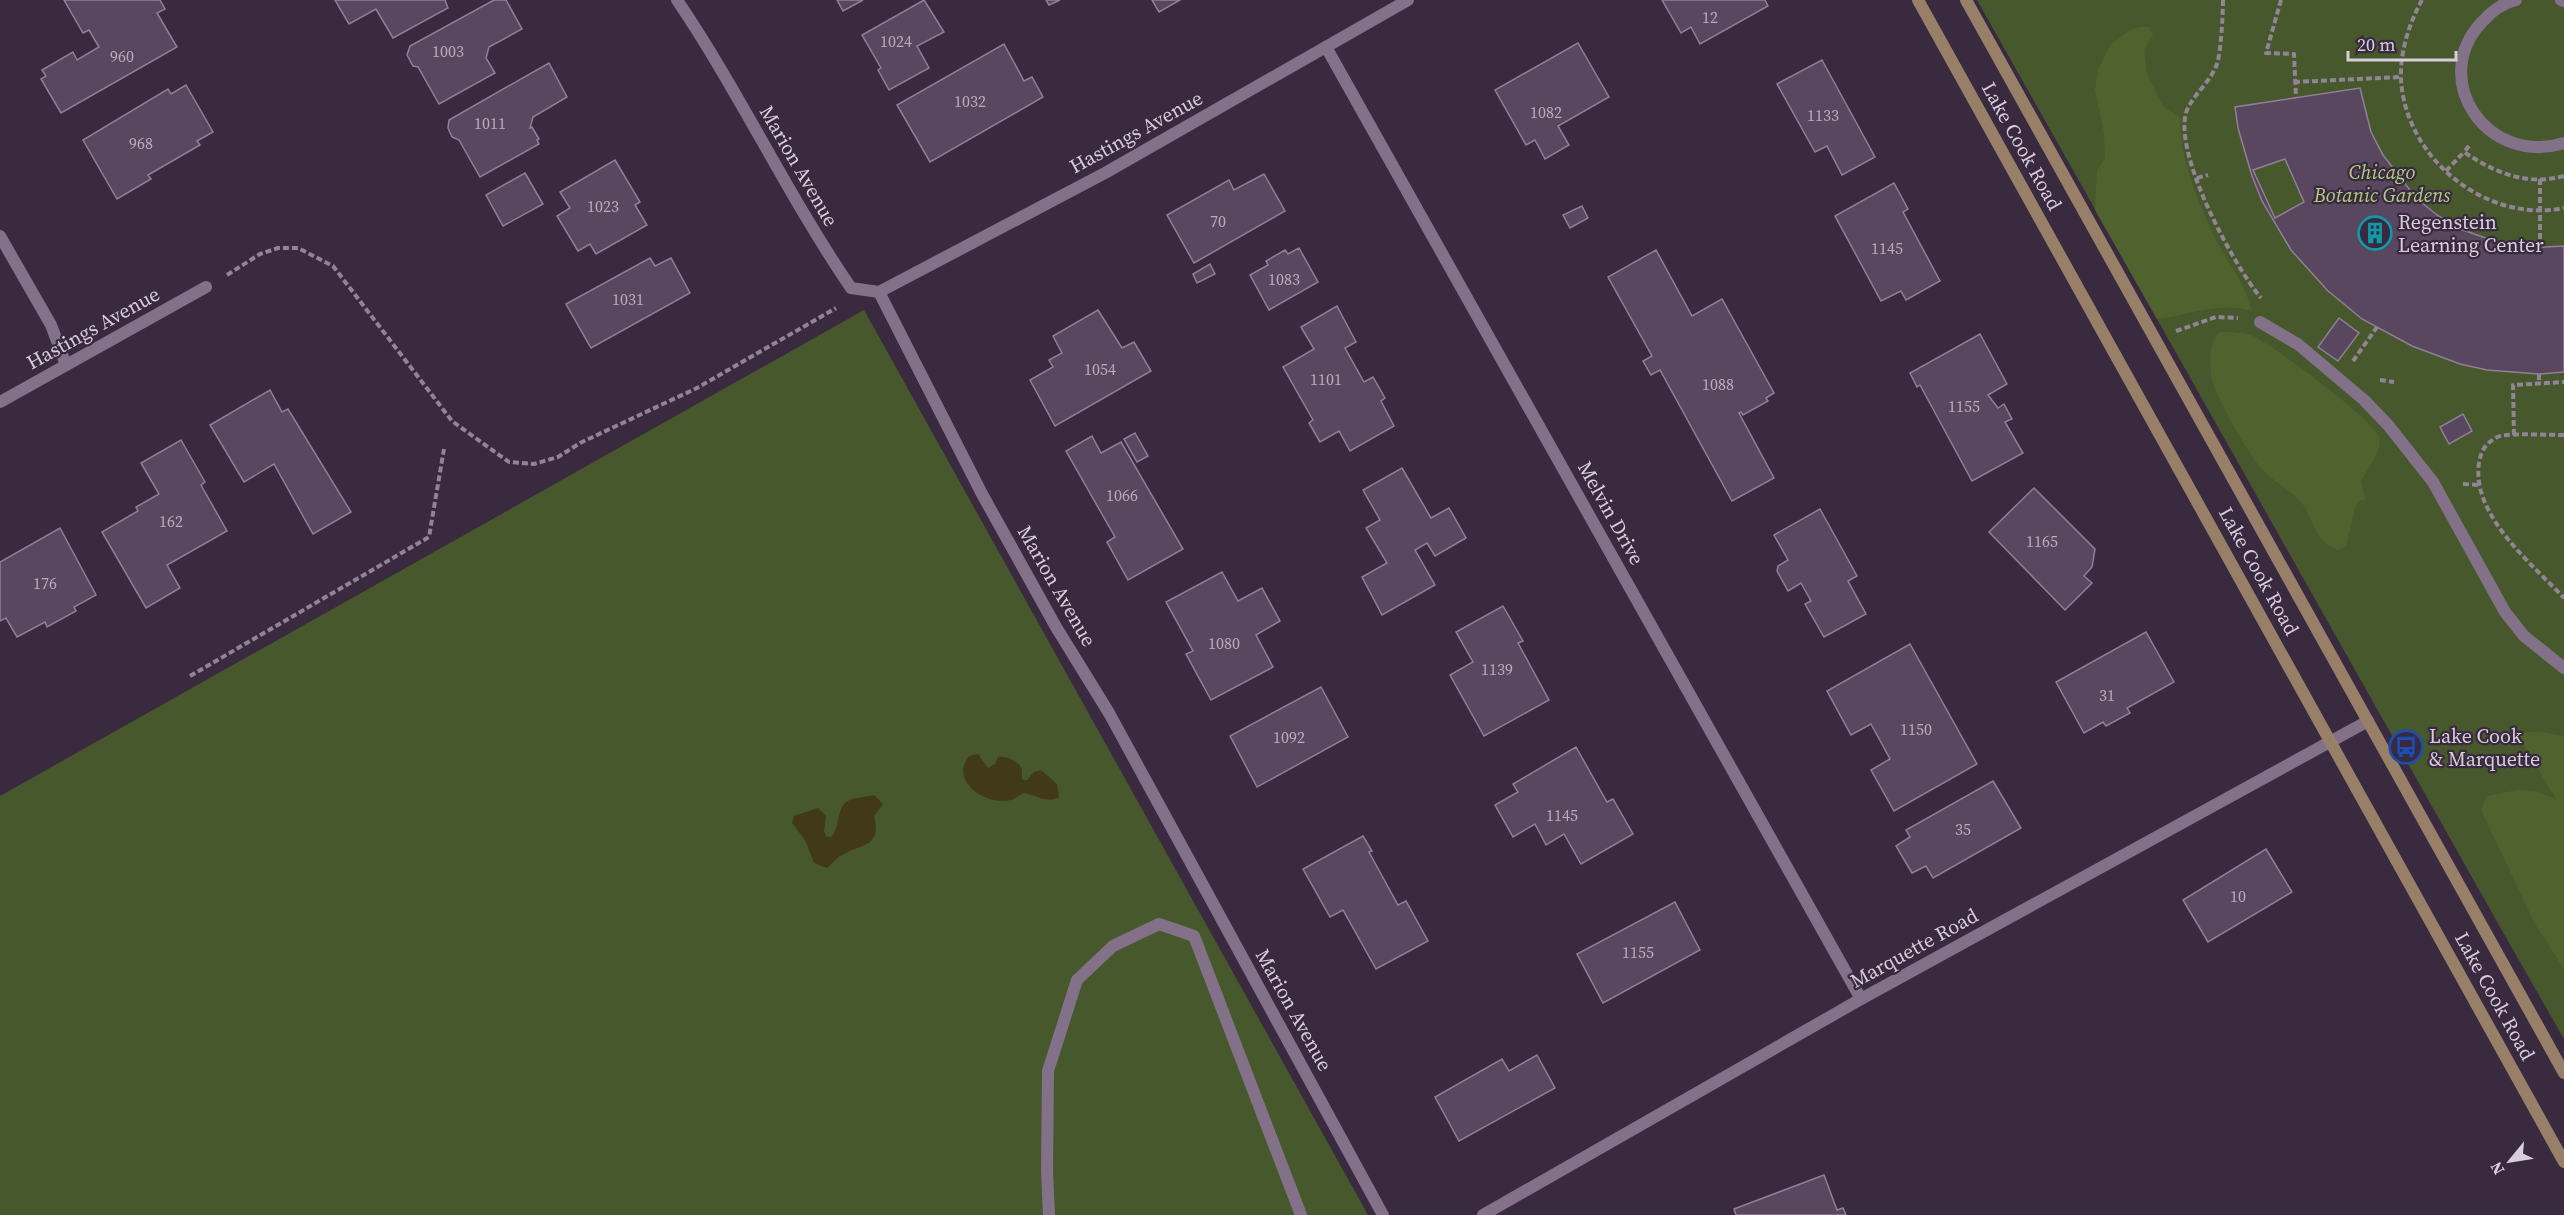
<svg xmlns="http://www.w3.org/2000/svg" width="2564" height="1215" font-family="'Source Serif 4',serif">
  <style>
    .green { fill: #47582c }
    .forest { fill: #50632f }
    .sand { fill: #413918 }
    .building { fill: #58475e; stroke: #917e98; stroke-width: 1.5; fill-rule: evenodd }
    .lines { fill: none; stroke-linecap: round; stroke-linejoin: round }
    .path { stroke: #908495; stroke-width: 4; stroke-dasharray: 6 3; stroke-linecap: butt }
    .service { stroke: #83718a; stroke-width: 12 }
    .minor { stroke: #83718a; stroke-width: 12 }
    .secondary { stroke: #987f67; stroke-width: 12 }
    .labels { text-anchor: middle; stroke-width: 4.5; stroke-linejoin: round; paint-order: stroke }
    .number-label { font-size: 16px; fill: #b8acbc }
    .street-label { font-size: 20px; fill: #d8cedb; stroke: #3a2a40 }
    .park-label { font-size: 20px; font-style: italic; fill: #afce7f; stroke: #3a2a40 }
    .poi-label { font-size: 20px; fill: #d8cedb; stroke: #3a2a40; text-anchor: start }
  </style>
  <rect width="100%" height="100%" fill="#3a2a40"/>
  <g class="green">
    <path d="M1977,0H2564V1039L2504,934Z"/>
    <path d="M864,310L1368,1215H0V796Z"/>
  </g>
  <g class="forest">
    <path d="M2139,27H2149L2153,35L2144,50L2147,74L2163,106L2181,118C2176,152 2204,219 2221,249C2232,269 2248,289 2251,311C2220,301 2188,316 2157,319L2095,210L2097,170L2105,159L2104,133L2095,90L2098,70L2110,45L2127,32Z"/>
    <path d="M2219,332C2231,332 2245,332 2255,337C2278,349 2368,416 2378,435C2385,449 2367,469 2361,481L2365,500H2361L2356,504L2346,546L2338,550C2311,540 2315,517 2300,501C2288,489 2273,481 2261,468C2249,455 2216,397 2212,380C2209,366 2209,343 2219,332Z"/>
    <path d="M2516,732H2540L2564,736V969L2535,924L2481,810L2487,796L2518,790L2535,791L2556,799Z"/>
  </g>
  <g class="sand">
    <path d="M978,754L988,768L995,764L998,757C1006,755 1020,762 1022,770C1022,774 1021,777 1023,780H1027L1034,772L1041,770L1057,784L1059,797C1048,804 1036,795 1024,793C1020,795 1015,799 1011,800C986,806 949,782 969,756Z"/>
    <path d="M874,795L883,804L874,816C882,847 863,843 842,855C837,857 832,864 827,868L814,863L805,840L792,823L794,816L818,808L826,816L824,831L826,836L831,837C842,826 835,806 850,800C858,797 866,797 874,795Z"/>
  </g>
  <g class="building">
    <path d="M64,0H160L165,9L157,13L177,47L61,113L41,79L46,76L42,70L73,52L77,60L99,47L89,30L83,33Z"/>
    <path d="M335,0H445L448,8L393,38L376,9L349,24Z"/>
    <path d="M494,0H506L522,29L489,47L486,58L495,73L439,104L418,67L413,66L407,55L410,46Z"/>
    <path d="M837,0H863L843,11Z"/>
    <path d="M924,0L944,32L917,46L929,68L889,90L878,70L881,68L862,35Z"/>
    <path d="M1046,0H1060L1049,5Z"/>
    <path d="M1152,0H1180L1159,12Z"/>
    <path d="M1662,0H1765L1768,6L1700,44L1691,27L1681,33Z"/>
    <path d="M1578,43L1609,97L1558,126L1569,145L1545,159L1535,140L1526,145L1495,90Z"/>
    <path d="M1004,44L1024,81L1032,77L1043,97L930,162L897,105Z"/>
    <path d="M1822,60L1875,157L1842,175L1827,146L1815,152L1777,84Z"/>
    <path d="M549,63L567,97L533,117L530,128L532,127L539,139L537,140L539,144L480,177L459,140L452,137L448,128L449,120Z"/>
    <path d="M186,85L213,132L197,141L200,145L148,175L151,179L117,199L83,140L168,89L171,94Z"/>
    <path d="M2360,88L2371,132L2383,155L2416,198L2437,215L2457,228L2503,244L2525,248L2564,246V372L2539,374L2487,370L2460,364L2412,346L2362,319L2344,304L2328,291L2291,250L2262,201L2252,176L2238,128L2235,107ZM2285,159L2304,202L2275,218L2253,170Z"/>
    <path d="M615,160L640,202L635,205L647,225L596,254L590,244L578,251L557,216L570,208L560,192Z"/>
    <path d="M525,173L543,204L503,226L486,195Z"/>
    <path d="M1264,174L1285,211L1194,263L1167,215L1229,180L1234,190Z"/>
    <path d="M1894,183L1908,209L1903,212L1940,281L1906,300L1901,291L1881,301L1835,216Z"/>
    <path d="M1582,206L1588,218L1570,228L1563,215Z"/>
    <path d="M1299,248L1318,282L1269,310L1250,275L1268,265L1266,261L1285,250L1288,254Z"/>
    <path d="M1656,250L1692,316L1722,299L1774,393L1766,398L1768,401L1743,415L1741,412L1739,413L1774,478L1732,501L1660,370L1651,375L1643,361L1652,356L1608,277Z"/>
    <path d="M650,258L655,266L671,258L690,293L591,348L566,304Z"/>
    <path d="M1210,264L1215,274L1197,283L1193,274Z"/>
    <path d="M1337,306L1356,342L1345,348L1364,382L1373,377L1385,398L1381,401L1394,426L1350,451L1339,431L1320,442L1309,423L1313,420L1283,367L1314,349L1301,327Z"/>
    <path d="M1098,310L1122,348L1134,342L1151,371L1055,426L1030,380L1053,367L1049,360L1062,353L1053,336Z"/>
    <path d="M2339,318L2359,333L2338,361L2318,347Z"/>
    <path d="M1980,334L2007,384L1988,395L1998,408L2004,404L2012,419L2005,422L2023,453L1972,481L1920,385L1917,387L1910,373Z"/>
    <path d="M270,390L282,412L288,409L351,512L313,534L274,464L244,482L210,425Z"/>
    <path d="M2463,414L2472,431L2449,444L2440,427Z"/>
    <path d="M1135,433L1148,456L1137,462L1124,439Z"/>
    <path d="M1092,436L1101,453L1121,442L1183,549L1128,580L1107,542L1115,537L1066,451Z"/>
    <path d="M181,440L205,482L201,485L227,531L167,565L180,588L146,608L102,532L138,511L136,507L159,494L141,463Z"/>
    <path d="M1402,468L1431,518L1449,508L1466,538L1435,556L1427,543L1415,550L1435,585L1382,615L1362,577L1387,563L1366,528L1380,520L1363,490Z"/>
    <path d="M2034,488L2095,549L2092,567L2084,576L2092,583L2065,610L1989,532Z"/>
    <path d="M1820,509L1857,576L1848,581L1866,614L1824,637L1805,604L1811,601L1801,583L1788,591L1777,571L1778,566L1788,560L1774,535Z"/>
    <path d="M60,528L96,595L74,607L76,611L47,627L45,622L17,637L6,618L0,621V562Z"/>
    <path d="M1222,572L1238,601L1262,588L1280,621L1256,635L1273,667L1211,700L1186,654L1193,651L1166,602Z"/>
    <path d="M1503,606L1523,641L1518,643L1549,700L1484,736L1450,675L1473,662L1456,632Z"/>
    <path d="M2146,632L2174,682L2127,708L2130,713L2106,726L2103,722L2084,733L2056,682Z"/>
    <path d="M1910,644L1977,764L1894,811L1871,770L1890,759L1871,724L1851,735L1827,691Z"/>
    <path d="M1321,687L1348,737L1257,787L1230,736Z"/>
    <path d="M1576,747L1607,802L1613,799L1633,834L1581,864L1564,834L1546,845L1535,824L1513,837L1495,805L1518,792L1513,784Z"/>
    <path d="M1993,781L2021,828L1933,878L1926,866L1912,873L1896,846L1910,837L1906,830Z"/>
    <path d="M1363,836L1372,851L1369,852L1398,905L1406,901L1428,941L1376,969L1343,910L1330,917L1303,869Z"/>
    <path d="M2266,849L2292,892L2208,942L2183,900Z"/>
    <path d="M1675,902L1700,950L1603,1003L1577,954Z"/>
    <path d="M1537,1055L1555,1088L1459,1141L1435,1097L1502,1059L1509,1071Z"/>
    <path d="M1824,1175L1837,1210L1843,1208L1846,1215H1736L1734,1209Z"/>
  </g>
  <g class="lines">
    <g class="path">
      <path d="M2223,0C2223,14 2221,52 2217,64C2211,81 2194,94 2187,110C2171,151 2234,266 2261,298"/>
      <path d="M2281,0L2266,53L2294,54L2296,98"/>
      <path d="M2422,0C2409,24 2400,51 2401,79C2405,158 2486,224 2564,208"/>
      <path d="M2294,82L2401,77"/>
      <path d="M2469,146L2464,152C2495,173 2527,186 2564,176"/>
      <path d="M2446,171L2464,152"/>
      <path d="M2197,178L2208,175"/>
      <path d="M2540,179V248"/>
      <path d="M227,275L260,254L278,248H298L333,266L452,421L509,462L534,464L558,457L580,443L697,388L836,308"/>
      <path d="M2176,331L2216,317L2238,318"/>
      <path d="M2353,361L2377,327"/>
      <path d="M2539,374V383"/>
      <path d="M2380,380L2394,382"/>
      <path d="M2514,435L2513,385L2564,382"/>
      <path d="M2564,435C2552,435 2508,433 2500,436C2487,441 2481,450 2479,463C2471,515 2532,564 2564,598"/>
      <path d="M2463,484L2479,485"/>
      <path d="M190,676L429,537L444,449"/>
    </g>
    <g class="service">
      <path d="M2516,0C2503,3 2491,12 2482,22C2428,79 2487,167 2564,143"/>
      <path d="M2561,0L2564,1"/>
      <path d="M2260,322L2299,345L2364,400L2388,425L2433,482L2505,612L2524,636L2564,668"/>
      <path d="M1049,1215L1047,1171L1048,1071L1077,980L1113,946L1159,924L1194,936L1301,1215"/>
    </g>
    <g class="minor">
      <path d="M677,0C740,93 788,196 851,288L879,292L982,494L1056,627L1109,713L1383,1215"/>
      <path d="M1326,47L1861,999"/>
      <path d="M0,236L51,325L66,365"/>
      <path d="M879,292L1105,173L1408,0"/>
      <path d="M0,402L206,287"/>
      <path d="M1483,1215L1861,999L2368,721"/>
    </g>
    <g class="secondary">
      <path d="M1918,0L2564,1162"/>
      <path d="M1966,0L2564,1073"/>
    </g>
  </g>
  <defs>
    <g id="building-ring" transform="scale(1.725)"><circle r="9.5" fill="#3a2a40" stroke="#0f9aa8" stroke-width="1.5"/><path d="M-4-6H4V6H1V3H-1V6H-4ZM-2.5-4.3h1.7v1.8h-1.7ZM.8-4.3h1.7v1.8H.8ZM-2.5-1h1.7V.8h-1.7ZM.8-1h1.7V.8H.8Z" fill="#0f9aa8"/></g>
    <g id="bus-ring" transform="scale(1.725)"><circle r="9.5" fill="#3a2a40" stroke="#1a4fb4" stroke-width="1.5"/><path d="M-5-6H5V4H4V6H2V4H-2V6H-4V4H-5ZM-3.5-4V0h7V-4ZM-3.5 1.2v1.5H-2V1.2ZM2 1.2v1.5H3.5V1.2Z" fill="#1a4fb4"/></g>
  </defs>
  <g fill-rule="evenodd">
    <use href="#building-ring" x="2375" y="233"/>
    <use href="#bus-ring" x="2406" y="747"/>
  </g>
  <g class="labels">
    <g class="number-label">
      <text x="1710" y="23">12</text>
      <text x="896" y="47">1024</text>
      <text x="448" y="57">1003</text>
      <text x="122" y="62">960</text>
      <text x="970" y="107">1032</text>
      <text x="1546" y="118">1082</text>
      <text x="1823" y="121">1133</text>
      <text x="490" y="129">1011</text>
      <text x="141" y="149">968</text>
      <text x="603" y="212">1023</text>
      <text x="1218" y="227">70</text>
      <text x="1887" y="254">1145</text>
      <text x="1284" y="285">1083</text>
      <text x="628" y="305">1031</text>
      <text x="1100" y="375">1054</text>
      <text x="1326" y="385">1101</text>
      <text x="1718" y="390">1088</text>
      <text x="1964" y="412">1155</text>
      <text x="1122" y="501">1066</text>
      <text x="171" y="527">162</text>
      <text x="2042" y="547">1165</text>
      <text x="45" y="589">176</text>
      <text x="1224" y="649">1080</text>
      <text x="1497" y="675">1139</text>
      <text x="2107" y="701">31</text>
      <text x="1916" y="735">1150</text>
      <text x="1289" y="743">1092</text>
      <text x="1562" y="821">1145</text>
      <text x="1963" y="835">35</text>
      <text x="2238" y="902">10</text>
      <text x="1638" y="958">1155</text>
    </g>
    <g class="street-label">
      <text transform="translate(1136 132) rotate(-29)" y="7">Hastings Avenue</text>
      <text transform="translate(2022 146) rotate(61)" y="7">Lake Cook Road</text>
      <text transform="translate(799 166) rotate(60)" y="7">Marion Avenue</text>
      <text transform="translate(93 328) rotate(-29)" y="7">Hastings Avenue</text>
      <text transform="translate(1611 513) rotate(61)" y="7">Melvin Drive</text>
      <text transform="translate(2259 571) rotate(61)" y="7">Lake Cook Road</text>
      <text transform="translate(1057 586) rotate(60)" y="7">Marion Avenue</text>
      <text transform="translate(1914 948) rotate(-29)" y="7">Marquette Road</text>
      <text transform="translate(2495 996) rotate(61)" y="7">Lake Cook Road</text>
      <text transform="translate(1294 1010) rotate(61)" y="7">Marion Avenue</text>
    </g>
    <g class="park-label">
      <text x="2382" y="179">Chicago<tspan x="2382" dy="23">Botanic Gardens</tspan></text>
    </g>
    <g class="poi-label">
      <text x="2398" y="229">Regenstein<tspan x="2398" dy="23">Learning Center</tspan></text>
      <text x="2429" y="743">Lake Cook<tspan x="2429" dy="23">&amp; Marquette</tspan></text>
    </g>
  </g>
  <g transform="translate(2510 1161) rotate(240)" stroke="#3a2a40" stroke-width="4.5" paint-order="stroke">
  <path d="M0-4.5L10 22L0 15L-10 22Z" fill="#d8cedb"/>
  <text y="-9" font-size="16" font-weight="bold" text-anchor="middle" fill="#d8cedb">N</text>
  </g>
  <path d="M2348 51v9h108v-9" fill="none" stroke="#d8cedb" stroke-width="3"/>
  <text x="2357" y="51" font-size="18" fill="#d8cedb" stroke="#3a2a40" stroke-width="4.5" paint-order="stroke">20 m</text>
</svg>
